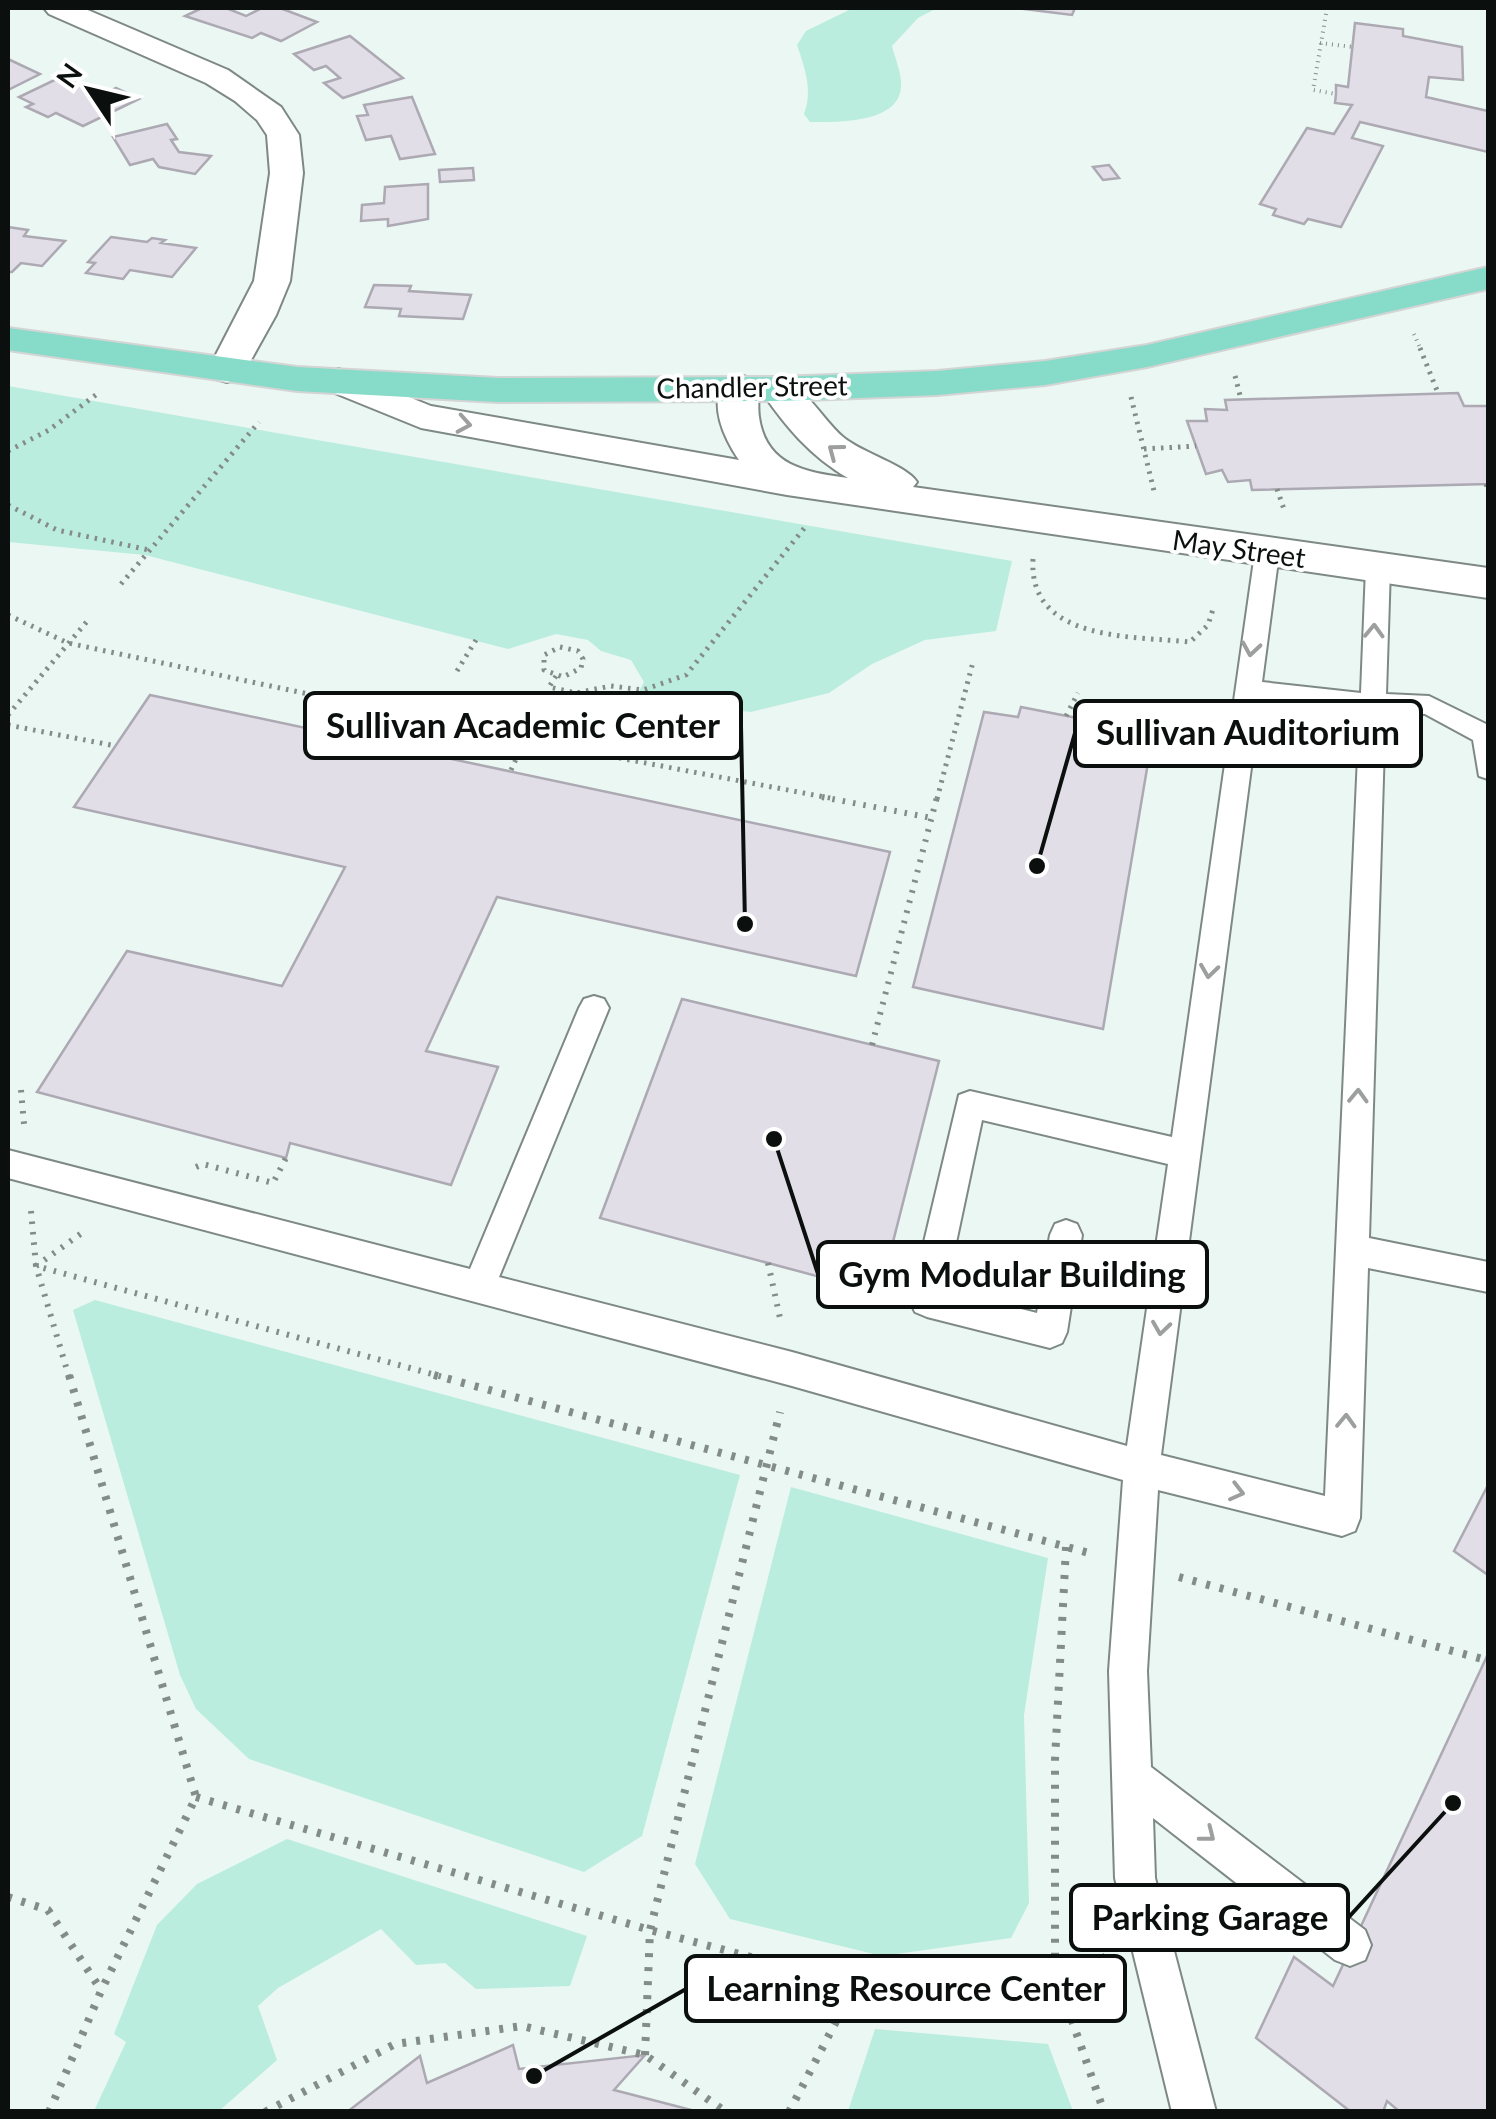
<svg xmlns="http://www.w3.org/2000/svg" width="1496" height="2119" font-family="Lato,sans-serif">
  <style>
    .green { fill: #bbedde }
    .building { fill: #e1dee8; stroke: #aca9b3; stroke-width: 2.5 }
    .lines { fill: none; stroke-linecap: round; stroke-linejoin: round }
    .lane-casing { stroke: #7e8986; stroke-width: 4 }
    .street-casing { stroke: #7e8986; stroke-width: 4 }
    .secondary-casing { stroke: #7e8986; stroke-width: 4 }
    .primary-casing { stroke: #d3d4d4; stroke-width: 4 }
    .path-far3 { stroke: #848c89; stroke-width: 4; stroke-dasharray: 1 5; stroke-linecap: butt }
    .path-far2 { stroke: #848c89; stroke-width: 5; stroke-dasharray: 2.5 6; stroke-linecap: butt }
    .path-far1 { stroke: #848c89; stroke-width: 6; stroke-dasharray: 2.5 8; stroke-linecap: butt }
    .path { stroke: #848c89; stroke-width: 8; stroke-dasharray: 4 10; stroke-linecap: butt }
    .lane { fill: #fff; fill-rule: evenodd }
    .street { fill: #fff; fill-rule: evenodd }
    .secondary { fill: #fff; fill-rule: evenodd }
    .primary { fill: #86dbc9; fill-rule: evenodd }
    .oneway { stroke: #9d9f9f }
    .labels { text-anchor: middle; stroke-width: 8; stroke-linejoin: round; paint-order: stroke }
    .far-street-label { font-size: 28px; fill: #0b100e; stroke: #fff }
    .leader { fill: none; stroke: #0b100e; stroke-width: 4 }
    .callout-dot { fill: #0b100e; stroke: #fff; stroke-width: 4 }
    .callout { fill: #fff; stroke: #0b100e; stroke-width: 4 }
    .callout-label { font-size: 35px; text-anchor: middle; font-weight: bold; fill: #0b100e }
  </style>
  <rect width="100%" height="100%" fill="#ebf7f3"/>
  <g class="green">
    <path d="M853,8H937L918,18L892,46C895,58 902,74 901,86C900,124 836,122 810,122L804,114C813,90 805,69 797,45L806,31Z"/>
    <path d="M8,386L1012,561L996,631L925,640L872,664L829,693L751,712L635,699L644,682L631,660L601,651L588,640L556,634L508,649L145,555L8,542Z"/>
    <path d="M95,1300L740,1475L642,1836L584,1872L249,1759L196,1709L180,1675L73,1310Z"/>
    <path d="M791,1487L1048,1558L1024,1715L1029,1903L1011,1938L882,1956L730,1919L695,1864Z"/>
    <path d="M287,1839L587,1936L570,1986L476,1989L445,1963L416,1965L381,1929L278,1988L258,2006L277,2060L219,2111H94L126,2042L114,2034L157,1925L197,1884Z"/>
    <path d="M875,2029L1048,2044L1073,2111H848Z"/>
  </g>
  <g class="building">
    <path d="M202,8H226L246,16L262,8H280L317,22L281,41L261,33L252,38L185,16Z"/>
    <path d="M1016,8H1075L1072,15Z"/>
    <path d="M1355,23L1403,29V36L1462,47L1463,80L1429,77L1426,97L1488,111V152L1360,122L1352,138L1383,146L1341,227L1308,219L1304,224L1273,215L1276,209L1260,204L1307,128L1334,134L1352,105L1335,103L1336,94V85L1348,87Z"/>
    <path d="M350,36L403,78L343,98L324,83L340,78L326,66L314,70L294,54Z"/>
    <path d="M8,59L40,74L8,90Z"/>
    <path d="M65,75L100,96L116,88L139,99L83,126L56,113L48,117L26,107L33,104L19,97Z"/>
    <path d="M412,97L435,154L400,159L391,136L366,140L357,116L368,115L364,105Z"/>
    <path d="M167,124L177,139L171,140L179,152L211,156L195,174L159,167L153,159L130,165L113,137Z"/>
    <path d="M1109,165L1119,178L1103,180L1093,167Z"/>
    <path d="M473,168L474,180L440,182L439,170Z"/>
    <path d="M428,184V219L388,226V219L361,221L362,205L384,203L385,187Z"/>
    <path d="M8,227L28,230L24,236L65,241L42,266L21,263L12,272H8Z"/>
    <path d="M111,237L147,242L152,238L165,240L161,243L196,248L172,277L130,270L123,279L86,273L95,263L88,262Z"/>
    <path d="M374,285L411,286L409,291L471,295L463,319L399,316L401,309L365,307Z"/>
    <path d="M1458,393L1464,406H1488V484L1252,490L1250,480L1228,482L1222,470L1206,474L1187,421H1207L1205,409L1227,410L1225,400Z"/>
    <path d="M150,695L890,852L856,976L497,897L426,1051L498,1067L451,1185L290,1143L286,1158L37,1092L127,951L282,986L345,867L74,807Z"/>
    <path d="M1021,707L1113,725L1110,737L1151,745L1103,1029L913,987L984,712L1018,717Z"/>
    <path d="M682,999L939,1061L880,1293L600,1218Z"/>
    <path d="M1488,1485V1575L1454,1551Z"/>
    <path d="M1488,1654V2112H1400L1387,2101L1383,2112H1351L1256,2038L1294,1957L1333,1986Z"/>
    <path d="M513,2045L519,2069L645,2055L614,2090L699,2112H347L420,2056L427,2083Z"/>
  </g>
  <g class="lines">
    <g class="lane-casing">
      <path id="lane" d="M1267,545L1279,553L1262,682L1361,693L1366,568L1378,560L1390,568L1386,694L1429,696L1488,725V779L1479,776L1473,740L1425,714L1385,713L1369,1238L1488,1262V1292L1368,1268L1360,1518L1355,1531L1342,1536L1158,1490L1147,1671L1151,1767L1365,1930L1371,1945L1365,1960L1350,1966L1335,1960L1153,1818L1155,1878L1216,2112H1172L1115,1878L1109,1671L1123,1480L792,1386L8,1178V1150L470,1269L579,1008L584,999L594,996L604,999L609,1008L499,1277L792,1352L1127,1446L1168,1164L982,1120L946,1290L1037,1313L1050,1235L1055,1224L1066,1220L1077,1224L1082,1235L1067,1332L1062,1343L1050,1348L927,1317L915,1312L910,1301L959,1095L970,1091L1172,1137L1255,553ZM1260,699L1360,711L1325,1496L1161,1455Z"/>
    </g>
    <g class="street-casing">
      <path id="street" d="M44,8H83L228,70L281,107L299,135L303,173L290,281L276,315L241,378L227,382L213,378L208,370L254,281L270,173L267,135L257,120L235,101L206,83L49,14Z"/>
    </g>
    <g class="secondary-casing">
      <path id="secondary" d="M339,369L431,406L739,460C724,438 708,404 725,379L739,375L753,379C761,391 757,403 759,417C766,467 807,472 848,478C810,456 784,425 760,389L765,381C800,372 818,416 843,437C862,453 906,465 917,482L913,487L1488,568V598L787,495L421,428L325,389L320,381L325,373Z"/>
    </g>
    <g class="primary-casing">
      <path id="primary" d="M1488,267V289L1147,367L1045,385L937,395L779,401L498,402L297,391L8,350V328L297,367L498,378L779,377L937,371L1045,361L1147,345Z"/>
    </g>
    <g class="path-far3">
      <path d="M1327,8L1313,90L1336,94"/>
      <path d="M1320,43L1353,47"/>
      <path d="M1414,334L1421,350"/>
    </g>
    <g class="path-far2">
      <path d="M1420,348L1438,393"/>
      <path d="M1235,376L1241,399"/>
      <path d="M1131,397L1154,491"/>
      <path d="M1144,449L1196,446"/>
      <path d="M8,451L49,430L97,394"/>
      <path d="M1486,484L1488,490"/>
      <path d="M1277,489L1285,512"/>
      <path d="M8,505L57,530L149,550"/>
      <path d="M1033,559C1028,642 1133,636 1190,642L1208,625L1214,606"/>
      <path d="M121,584L259,422"/>
      <path d="M8,615L68,643L525,740L835,799"/>
      <path d="M560,647L578,651L583,659L581,668L563,677L544,670V655Z"/>
      <path d="M457,671L476,640"/>
      <path d="M556,676L549,687L576,693L611,686L643,690L686,675L806,526"/>
      <path d="M8,715L89,619"/>
      <path d="M1066,716L1078,693"/>
      <path d="M8,725L116,746"/>
      <path d="M511,770L525,740"/>
      <path d="M937,799L973,662"/>
    </g>
    <g class="path-far1">
      <path d="M822,797L932,818"/>
      <path d="M872,1045L937,797"/>
      <path d="M21,1090L24,1124"/>
      <path d="M196,1167L203,1164L273,1183L286,1158"/>
      <path d="M31,1211L36,1266L443,1377"/>
      <path d="M768,1263L780,1318"/>
      <path d="M69,1377L36,1266L86,1230"/>
    </g>
    <g class="path">
      <path d="M434,1375L1089,1553"/>
      <path d="M1066,1547L1055,1760V1972L1104,2112"/>
      <path d="M1179,1577L1486,1660"/>
      <path d="M196,1797L650,1930L855,1985L1017,1984L1105,1957"/>
      <path d="M8,1897L48,1910L101,1990"/>
      <path d="M1196,1922L1225,1908"/>
      <path d="M645,2055L650,1930L780,1412"/>
      <path d="M49,2112L101,1991L196,1797L69,1375"/>
      <path d="M265,2112L395,2044L522,2026L645,2055L726,2112"/>
      <path d="M789,2112L855,1985"/>
    </g>
    <use href="#lane" class="lane"/>
    <use href="#street" class="street"/>
    <use href="#secondary" class="secondary"/>
    <use href="#primary" class="primary"/>
  </g>
  <defs><path id="oneway-chevron" d="M-2-3.5L2.5 0L-2 3.5" fill="none" stroke-width="1.6" stroke-linecap="round" stroke-linejoin="round" transform="scale(2.5)"/></defs>
  <g class="oneway">
    <use href="#oneway-chevron" transform="translate(464 424) rotate(10)"/>
    <use href="#oneway-chevron" transform="translate(835 451) rotate(-143)"/>
    <use href="#oneway-chevron" transform="translate(1374 631) rotate(-88)"/>
    <use href="#oneway-chevron" transform="translate(1251 649) rotate(99)"/>
    <use href="#oneway-chevron" transform="translate(1209 971) rotate(98)"/>
    <use href="#oneway-chevron" transform="translate(1358 1096) rotate(-88)"/>
    <use href="#oneway-chevron" transform="translate(1161 1328) rotate(98)"/>
    <use href="#oneway-chevron" transform="translate(1346 1421) rotate(-88)"/>
    <use href="#oneway-chevron" transform="translate(1237 1492) rotate(14)"/>
    <use href="#oneway-chevron" transform="translate(1208 1835) rotate(38)"/>
  </g>
  <g class="labels">
    <g class="far-street-label">
      <text transform="translate(752 387) rotate(-1)" y="10">Chandler Street</text>
      <text transform="translate(1239 549) rotate(8)" y="10">May Street</text>
    </g>
  </g>
  <path class="leader" d="M745 924L741 726M1037 866L1075 733M774 1139L818 1274M1453 1803L1348 1918M534 2076L686 1989"/>
  <g class="callout-dot">
    <circle cx="745" cy="924" r="10"/>
    <circle cx="1037" cy="866" r="10"/>
    <circle cx="774" cy="1139" r="10"/>
    <circle cx="1453" cy="1803" r="10"/>
    <circle cx="534" cy="2076" r="10"/>
  </g>
  <g class="callout">
    <rect x="305" y="693" width="436" height="65" rx="10"/>
    <rect x="1075" y="701" width="346" height="65" rx="10"/>
    <rect x="818" y="1242" width="389" height="65" rx="10"/>
    <rect x="1071" y="1885" width="277" height="65" rx="10"/>
    <rect x="686" y="1956" width="439" height="65" rx="10"/>
  </g>
  <g class="callout-label">
    <text x="523" y="738">Sullivan Academic Center</text>
    <text x="1248" y="745">Sullivan Auditorium</text>
    <text x="1012" y="1287">Gym Modular Building</text>
    <text x="1210" y="1930">Parking Garage</text>
    <text x="906" y="2001">Learning Resource Center</text>
  </g>
  <rect width="1496" height="2119" fill="none" stroke="#0b100e" stroke-width="20"/>
  <g transform="translate(90 90) rotate(305)" stroke="#ffffff" stroke-width="8" paint-order="stroke">
  <path d="M0-8L18 38L0 25L-18 38Z" fill="#0b100e"/>
  <text y="-15" font-size="28" font-weight="bold" text-anchor="middle" fill="#0b100e">N</text>
  </g>
</svg>
